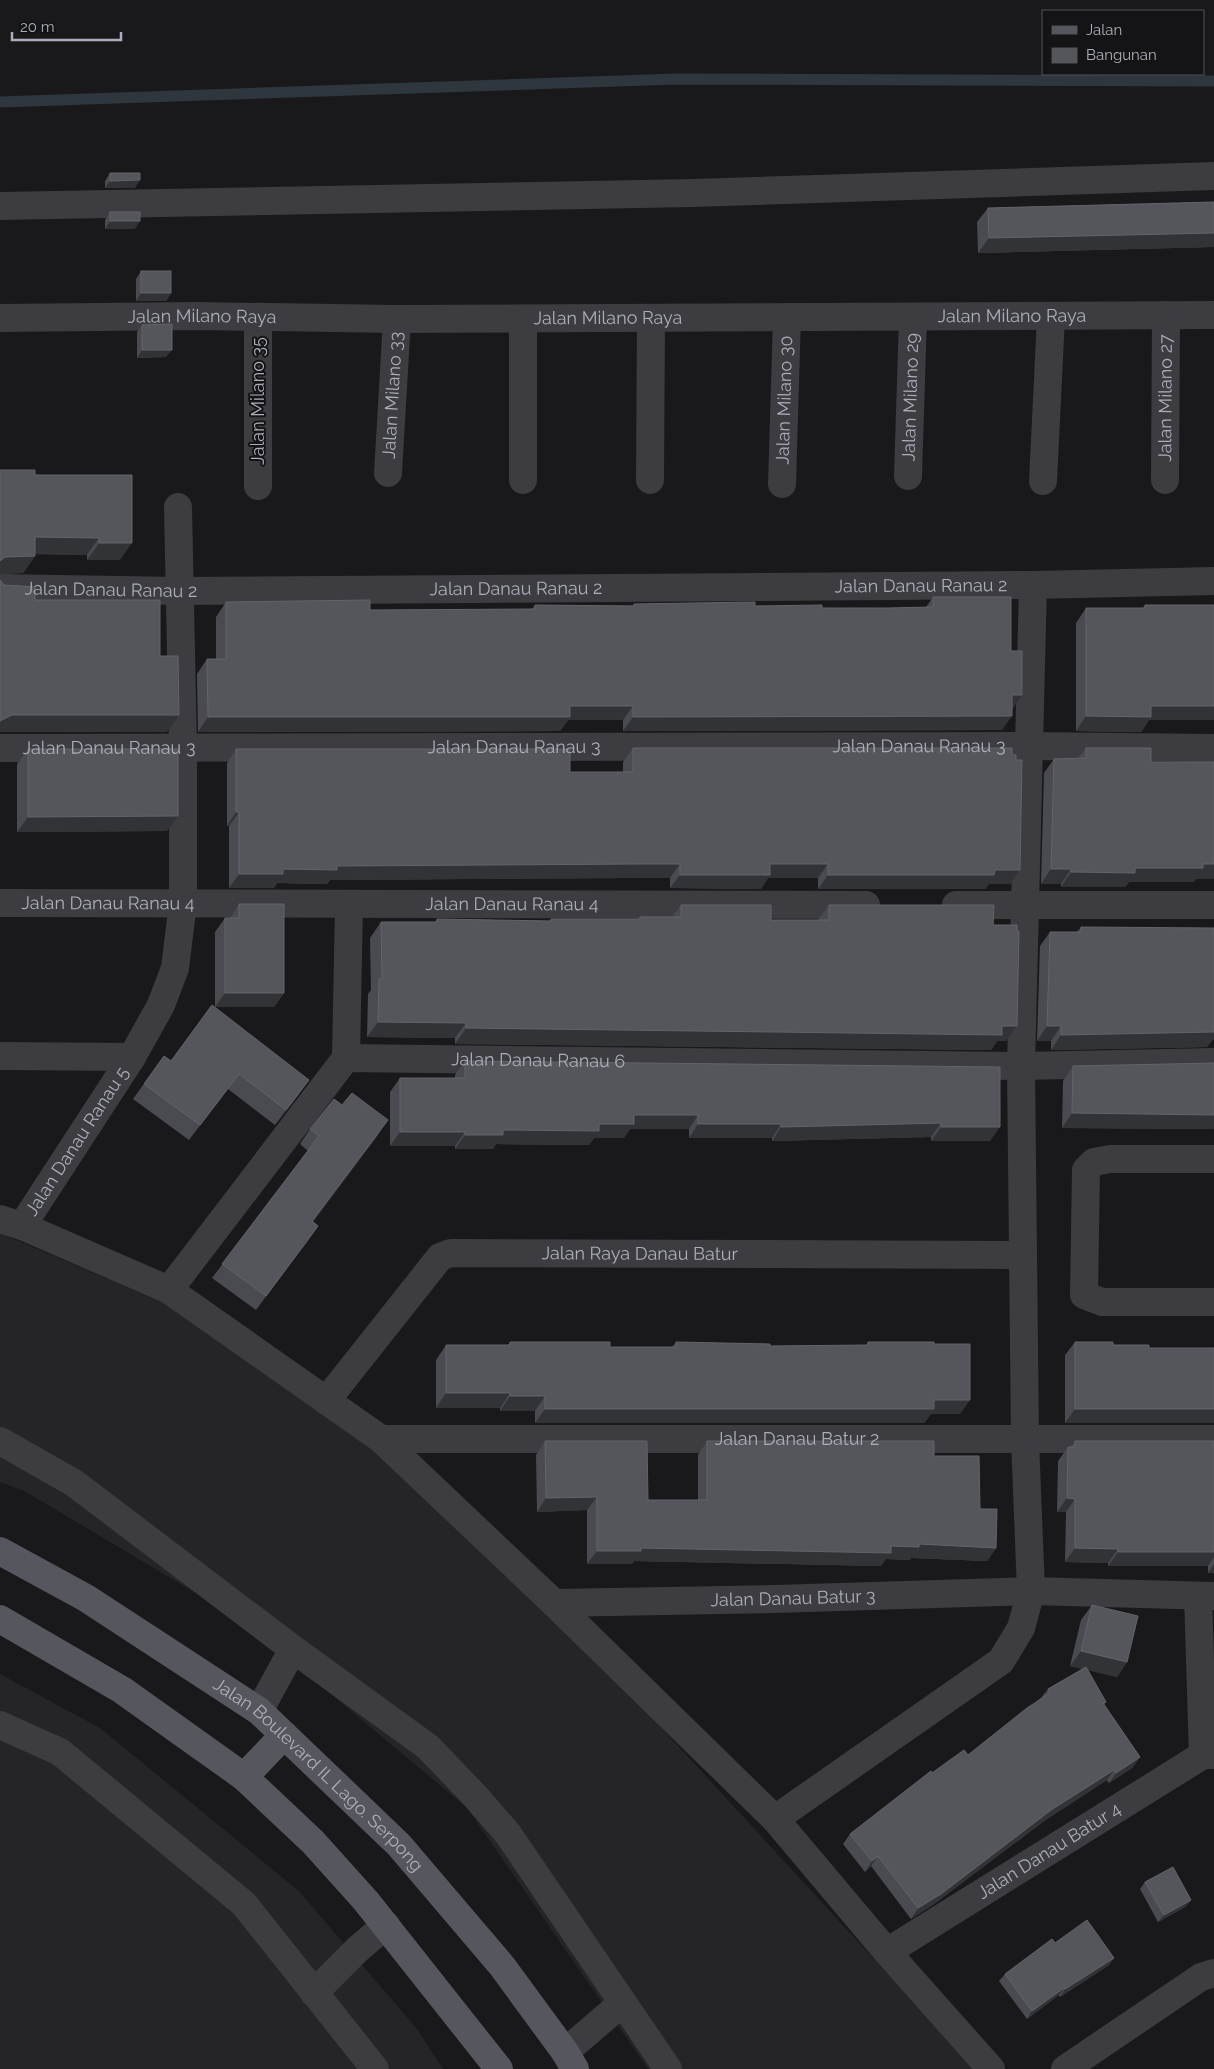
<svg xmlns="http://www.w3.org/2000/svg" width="1214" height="2069" font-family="Raleway,sans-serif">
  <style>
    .built { fill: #252528 }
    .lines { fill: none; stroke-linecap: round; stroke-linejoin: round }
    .stream { stroke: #2f373e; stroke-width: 11 }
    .minor { stroke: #3c3c41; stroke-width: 28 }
    .major { stroke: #56575e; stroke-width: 28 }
    .wall { fill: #4a4b50 }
    .shaded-wall { fill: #323336 }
    .building { fill: #55565b; stroke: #62646a }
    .labels { text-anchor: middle; stroke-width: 4; stroke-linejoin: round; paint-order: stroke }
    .street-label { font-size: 18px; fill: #abafba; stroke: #141416 }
  </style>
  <rect width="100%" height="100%" fill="#19191b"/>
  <g class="built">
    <path d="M0,1233L194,1316L367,1443L625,1688L975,2069H648L467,1808L246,1623L26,1492L0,1482Z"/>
    <path d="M0,1674L100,1728L299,1891L417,2029L443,2069H0Z"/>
  </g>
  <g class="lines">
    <path class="stream" d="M0,102L676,79L1214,81"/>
    <g class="minor">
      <path d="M0,206L693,193L1214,176"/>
      <path d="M258,317V486"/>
      <path id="s1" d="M0,318L196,316L397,319L1214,315"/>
      <path id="s2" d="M388,473L397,319"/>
      <path id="s3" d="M908,476L913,317"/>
      <path d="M523,480V319"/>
      <path d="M650,480L651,318"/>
      <path id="s4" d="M1165,480L1166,315"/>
      <path d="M1043,481L1051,317"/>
      <path id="s5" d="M782,484L787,317"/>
      <path id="s6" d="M0,588L179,591L1033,585L1214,581"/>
      <path id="s7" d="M0,748L1028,746L1214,748"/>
      <path id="s8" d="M0,903L866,905"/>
      <path d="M956,905H1214"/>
      <path d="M0,1056L132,1057"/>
      <path d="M346,1058L349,904"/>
      <path d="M1214,1159H1110L1094,1162L1086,1170L1084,1295L1102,1302H1214"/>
      <path d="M0,1219L22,1226L169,1290L381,1439L554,1603L775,1819L887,1952L991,2069"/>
      <path id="s9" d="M22,1226L132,1057L161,1005L175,968L183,903V747L178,507"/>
      <path id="s10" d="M169,1290L346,1058L1021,1066L1214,1062"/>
      <path id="s11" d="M326,1401L440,1257L451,1253L1022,1255"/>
      <path id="s12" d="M381,1439H1214"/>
      <path d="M0,1441L74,1483L293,1649L428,1747L476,1797L508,1834L668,2069"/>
      <path d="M1198,1596L1203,1755"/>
      <path id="s13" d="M554,1603L775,1599L1031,1591L1214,1596"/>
      <path d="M259,1711L293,1649"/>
      <path d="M0,1725L60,1752L244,1904L375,2069"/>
      <path d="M775,1819L1001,1661L1021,1628L1031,1591L1025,1440L1021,1066L1033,585"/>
      <path id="s14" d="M887,1952L1203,1755H1214"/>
      <path d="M314,1993L358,1949L386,1925"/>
      <path d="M565,2052L622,2003"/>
      <path d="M1065,2069L1201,1977L1214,1973"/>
    </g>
    <g class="major">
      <path id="s15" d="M0,1551L86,1598L259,1711L399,1845L502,1966L565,2052L575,2069"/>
      <path d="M0,1619L122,1690L244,1777L313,1842L366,1901L499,2069"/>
      <path d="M244,1777L284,1735"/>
    </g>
  </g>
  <g class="wall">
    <path d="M110,173L135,188H105V181Z"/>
    <path d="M1214,202V247L978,253L977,222L988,208Z"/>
    <path d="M110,212L135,229H105V220Z"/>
    <path d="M141,271L171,293L166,301H136V279Z"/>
    <path d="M142,325L166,357L137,358V332Z"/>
    <path d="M0,470L35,475H132L120,560H87V555L35,554V556L23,573L0,574Z"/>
    <path d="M933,597L1012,710L1002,730L623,731V720H568L560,731L198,732L197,674L207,659H216V617L226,602L370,610L532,609L535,605L633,606L634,604L755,606L822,608H888L926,607Z"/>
    <path d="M1145,605L1214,720H1149L1141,732L1076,731V623L1086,608H1143Z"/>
    <path d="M633,748L1012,755L1020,870L1010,884H989L985,889H818V878H768L761,889L670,888V878H629L330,880L327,884L277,883L274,888H229V826H227V763L236,749L570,772H623V762Z"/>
    <path d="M1086,748L1151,762L1214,879H1196L1193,882H1129L1125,887H1061V884H1041L1044,773L1054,759L1078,758Z"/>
    <path d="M28,749L167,831L17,832V764Z"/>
    <path d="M239,904L284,993L274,1007H215L299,1094L275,1125L228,1089L189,1140L133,1099L164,1056L171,1061L215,1007V932L225,918H230Z"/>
    <path d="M681,905L771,920H818L829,905L993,925L1017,1026L1006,1041H997L991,1050L455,1044V1038L367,1037L368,994L371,990L370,938L381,922H435L437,919L550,921L551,919H639L640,917H672Z"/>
    <path d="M1081,927L1214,1040H1212L1207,1047L1051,1050V1041H1037L1040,946L1050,932H1077Z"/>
    <path d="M465,1061L1000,1067L990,1141H931V1137L772,1141V1138H689V1129H630L624,1138H594L589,1145L496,1144L493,1149H455V1146H390V1092L400,1078H455V1075Z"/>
    <path d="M1214,1063V1129L1062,1128L1063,1081L1073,1066Z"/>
    <path d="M310,1129L378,1135L313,1222L318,1226L256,1310L212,1278L308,1151L300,1144Z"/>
    <path d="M510,1342L610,1347H672L676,1342L770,1346L866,1345L868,1342L934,1344L960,1414H931L924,1423H535V1411H500V1408H436V1360L446,1345H508Z"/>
    <path d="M1075,1342L1149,1348L1214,1423H1065V1355Z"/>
    <path d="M545,1441L648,1500H698V1455L707,1441L934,1456L980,1509L996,1548L987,1561L911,1558L910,1560L886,1559L881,1566L634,1561L632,1564H587V1510L537,1512L536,1455Z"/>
    <path d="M1075,1441H1214V1573H1208V1566H1108V1563L1065,1562L1066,1512H1057L1058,1461L1068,1447H1070Z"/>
    <path d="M1092,1605L1127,1662L1117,1677L1088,1670L1106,1702L1104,1705L1140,1757L1132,1768L1109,1783L1107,1780L1044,1821L934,1904L911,1919L871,1866L865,1872L843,1844L850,1834L932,1773L968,1755L1040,1699L1048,1689L1083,1669L1070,1666L1081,1620Z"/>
    <path d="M1145,1882L1191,1900L1185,1907L1158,1922L1140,1889Z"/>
    <path d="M1055,1943L1114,1958L1109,1965L1060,1997L1059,1995L1027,2019L999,1981L1005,1974Z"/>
  </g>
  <g class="shaded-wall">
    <path d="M140,180L135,188H105L110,181Z"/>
    <path d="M110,221H140L135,229H105Z"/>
    <path d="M1214,233V247L978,253L989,238Z"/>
    <path d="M141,293H171L166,301H136Z"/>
    <path d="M142,350H172L166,357L137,358Z"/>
    <path d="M35,537L99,538L87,555L23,554Z"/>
    <path d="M99,543H132L120,560H87Z"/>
    <path d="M35,556L23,573L0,574V561L5,557Z"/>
    <path d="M1012,695H1022L1012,710Z"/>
    <path d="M570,706H633L623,720H568L560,731L198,732L208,717Z"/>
    <path d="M1151,706H1214V720H1149L1141,732L1076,731L1086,716Z"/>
    <path d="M12,715H179L167,732H0V721Z"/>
    <path d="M1012,716L1002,730L623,731L633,717Z"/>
    <path d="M236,812H239L229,826H227Z"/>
    <path d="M178,816L167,831L17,832L28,817Z"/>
    <path d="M639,864H680L670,878H629L330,880L327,884L277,883L274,888H229L239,874L283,869L337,866Z"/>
    <path d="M770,864H828L818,878H768L761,889L670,888L680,875Z"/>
    <path d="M1203,864H1214V879H1196L1193,882H1129L1125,887H1061L1071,872Z"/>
    <path d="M1051,869H1071L1061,884H1041Z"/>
    <path d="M995,870H1020L1010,884H989L985,889H818L828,875Z"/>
    <path d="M225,993H284L274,1007H215Z"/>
    <path d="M378,1022L466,1023L455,1038L367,1037Z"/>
    <path d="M1017,1026L1006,1041H997L991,1050L455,1044L466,1028Z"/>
    <path d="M1047,1026H1061L1051,1041H1037Z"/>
    <path d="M1214,1030V1040H1212L1207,1047L1051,1050L1061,1035Z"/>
    <path d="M239,1074L228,1089L189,1140L200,1125Z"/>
    <path d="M309,1080L299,1094L275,1125L286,1110Z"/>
    <path d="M1072,1113L1214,1115V1129L1062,1128Z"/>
    <path d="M634,1115H698L689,1129H630L624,1138H594L589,1145L496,1144L493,1149H455L465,1135L503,1130L599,1124Z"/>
    <path d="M388,1120L378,1135L302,1236L312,1221Z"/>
    <path d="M941,1123L931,1137L772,1141L781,1127Z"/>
    <path d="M698,1124H781L772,1138H689Z"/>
    <path d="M941,1127H1000L990,1141H931Z"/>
    <path d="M400,1132H465L455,1146H390Z"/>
    <path d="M318,1226L308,1241L256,1310L266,1296Z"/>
    <path d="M446,1393H510L500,1408H436Z"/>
    <path d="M510,1396H545L535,1411H500Z"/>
    <path d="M934,1400H970L960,1414H931L924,1423H535L545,1409Z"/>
    <path d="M1075,1409H1214V1423H1065Z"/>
    <path d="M597,1497L587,1510L537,1512L546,1498Z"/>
    <path d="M1067,1498L1075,1499L1066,1512H1057Z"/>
    <path d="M919,1544L996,1548L987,1561L911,1558L910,1560L886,1559L881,1566L634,1561L632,1564H587L597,1551L641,1548L891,1546Z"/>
    <path d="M1075,1548L1118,1549L1108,1563L1065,1562Z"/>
    <path d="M1118,1552H1214V1557L1208,1566H1108Z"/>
    <path d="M1214,1564V1573H1208Z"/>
    <path d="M1081,1651L1127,1662L1117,1677L1070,1666Z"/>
    <path d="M1140,1757L1132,1768L1109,1783L1116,1773Z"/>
    <path d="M1114,1770L1107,1780L1044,1821L934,1904L911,1919L918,1908L1051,1810Z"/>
    <path d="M878,1856L871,1866L865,1872L872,1861Z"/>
    <path d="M1191,1900L1185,1907L1158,1922L1164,1915Z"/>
    <path d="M1114,1958L1109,1965L1060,1997L1065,1989Z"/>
    <path d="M1064,1988L1059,1995L1027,2019L1032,2011Z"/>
  </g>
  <g class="building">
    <path d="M110,173H140V180L110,181Z"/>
    <path d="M1214,202V233L989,238L988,208Z"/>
    <rect x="110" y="212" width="30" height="9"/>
    <rect x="141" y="271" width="30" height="22"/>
    <path d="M172,324V350H142V325Z"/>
    <path d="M0,470H35V475H132V543H99V538L35,537V556L5,557L0,561Z"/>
    <path d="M0,580L4,585L35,587V600H160V656H178L179,715H12L0,721Z"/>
    <path d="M933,597H1011V651H1022V695H1012V716L633,717V706H570V717H208L207,659H226V602L370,600V610L535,609V605L634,606V604L755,602V606L822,605V608H888L933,607Z"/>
    <path d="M1145,605H1214V706H1151V717L1086,716V608H1145Z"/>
    <path d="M633,748H1012V755H1016V760H1022L1020,870H995L994,875H828V864H770V875H680V864H639L337,866V870L283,869V874H239V812H236V749H570V772H633Z"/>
    <path d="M1086,748H1151V762H1214V864H1203V868H1135V873L1071,872V869H1051L1054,759L1086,758Z"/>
    <path d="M28,749H178V816L28,817Z"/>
    <path d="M239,904H284V993H225V918H239Z"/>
    <path d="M681,905H771V920H829V905H994L993,925H1017V931H1019L1017,1026H1002V1035L466,1028V1023L378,1022L379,979H382L381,922H437V919L551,921V919H640V917H681Z"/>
    <path d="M1081,927L1214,928V1032L1061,1035V1026H1047L1050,932H1081Z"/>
    <path d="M212,1005L309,1080L286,1110L239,1074L200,1125L144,1084L164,1056L171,1061Z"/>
    <path d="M465,1061L1000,1067V1127H941V1123L781,1127V1124H698V1115H634V1124H599V1131L503,1130V1135H465V1132H400V1078H465Z"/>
    <path d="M1214,1063V1115L1072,1113L1073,1066Z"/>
    <path d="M352,1093L388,1120L312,1221L318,1226L266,1296L222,1264L319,1136L310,1129L334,1099L342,1105Z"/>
    <path d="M510,1342H610V1347H676V1342L770,1344V1346L868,1345V1342H934V1344H970V1400H934V1409H545V1396H510V1393H446V1345H510Z"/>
    <path d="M1075,1342H1113V1345H1149V1348H1214V1409H1075Z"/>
    <path d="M545,1441H647L648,1500H707V1441H934V1456H979L980,1509H997L996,1548L919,1544V1547L891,1546V1553L641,1548V1551H597V1497L546,1498Z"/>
    <path d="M1075,1441H1214V1552H1118V1549L1075,1548V1499L1067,1498L1068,1447H1075Z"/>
    <path d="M1092,1605L1138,1616L1127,1662L1081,1651Z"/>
    <path d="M1086,1667L1106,1702L1103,1703L1140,1757L1116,1773L1114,1770L1051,1810L941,1894L918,1908L878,1856L872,1861L850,1834L931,1771L932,1773L964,1750L968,1755L1027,1708L1050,1693L1048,1689Z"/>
    <path d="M1173,1867L1191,1900L1164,1915L1145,1882Z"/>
    <path d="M1087,1920L1114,1958L1065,1989L1064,1988L1032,2011L1005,1974L1052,1939L1055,1943Z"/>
  </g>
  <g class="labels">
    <g class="street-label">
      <text dy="6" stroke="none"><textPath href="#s1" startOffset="202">Jalan Milano Raya</textPath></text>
      <text dy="6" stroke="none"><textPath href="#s1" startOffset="1012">Jalan Milano Raya</textPath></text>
      <text dy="6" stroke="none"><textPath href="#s1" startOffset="608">Jalan Milano Raya</textPath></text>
      <text dy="6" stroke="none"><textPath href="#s2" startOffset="78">Jalan Milano 33</textPath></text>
      <text dy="6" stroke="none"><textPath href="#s3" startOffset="79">Jalan Milano 29</textPath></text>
      <text dy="6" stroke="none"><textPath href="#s4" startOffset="82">Jalan Milano 27</textPath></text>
      <text transform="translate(258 401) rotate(-90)" y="6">Jalan Milano 35</text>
      <text dy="6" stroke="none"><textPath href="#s5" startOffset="84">Jalan Milano 30</textPath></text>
      <text dy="6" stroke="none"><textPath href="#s6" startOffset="921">Jalan Danau Ranau 2</textPath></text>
      <text dy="6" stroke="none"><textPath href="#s6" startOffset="516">Jalan Danau Ranau 2</textPath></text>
      <text dy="6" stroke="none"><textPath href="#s6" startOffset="111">Jalan Danau Ranau 2</textPath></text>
      <text dy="6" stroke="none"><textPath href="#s7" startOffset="919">Jalan Danau Ranau 3</textPath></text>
      <text dy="6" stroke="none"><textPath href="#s7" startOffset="109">Jalan Danau Ranau 3</textPath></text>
      <text dy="6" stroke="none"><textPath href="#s7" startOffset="514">Jalan Danau Ranau 3</textPath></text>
      <text dy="6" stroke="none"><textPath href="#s8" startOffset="108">Jalan Danau Ranau 4</textPath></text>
      <text dy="6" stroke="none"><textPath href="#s8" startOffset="512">Jalan Danau Ranau 4</textPath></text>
      <text dy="6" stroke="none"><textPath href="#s10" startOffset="484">Jalan Danau Ranau 6</textPath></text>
      <text dy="6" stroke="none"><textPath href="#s9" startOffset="101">Jalan Danau Ranau 5</textPath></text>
      <text dy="6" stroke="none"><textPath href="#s11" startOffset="384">Jalan Raya Danau Batur</textPath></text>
      <text dy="6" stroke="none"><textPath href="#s12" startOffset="416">Jalan Danau Batur 2</textPath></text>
      <text dy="6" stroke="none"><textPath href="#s13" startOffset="239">Jalan Danau Batur 3</textPath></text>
      <text dy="6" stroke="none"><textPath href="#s15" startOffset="391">Jalan Boulevard IL Lago. Serpong</textPath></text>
      <text dy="6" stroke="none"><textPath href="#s14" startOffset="191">Jalan Danau Batur 4</textPath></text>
    </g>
  </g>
  <rect x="1042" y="10" width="162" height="65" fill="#141416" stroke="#505258"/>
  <rect x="1052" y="26" width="25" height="8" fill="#56575e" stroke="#505258"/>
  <text x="1086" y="35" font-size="15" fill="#abafba">Jalan</text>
  <rect x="1052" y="48" width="25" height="15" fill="#55565b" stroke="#505258"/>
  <text x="1086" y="60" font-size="15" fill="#abafba">Bangunan</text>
  <path d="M12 32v8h109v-8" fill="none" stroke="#abafba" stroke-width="2.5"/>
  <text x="20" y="32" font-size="15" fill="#abafba" stroke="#141416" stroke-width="4" paint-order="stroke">20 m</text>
</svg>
